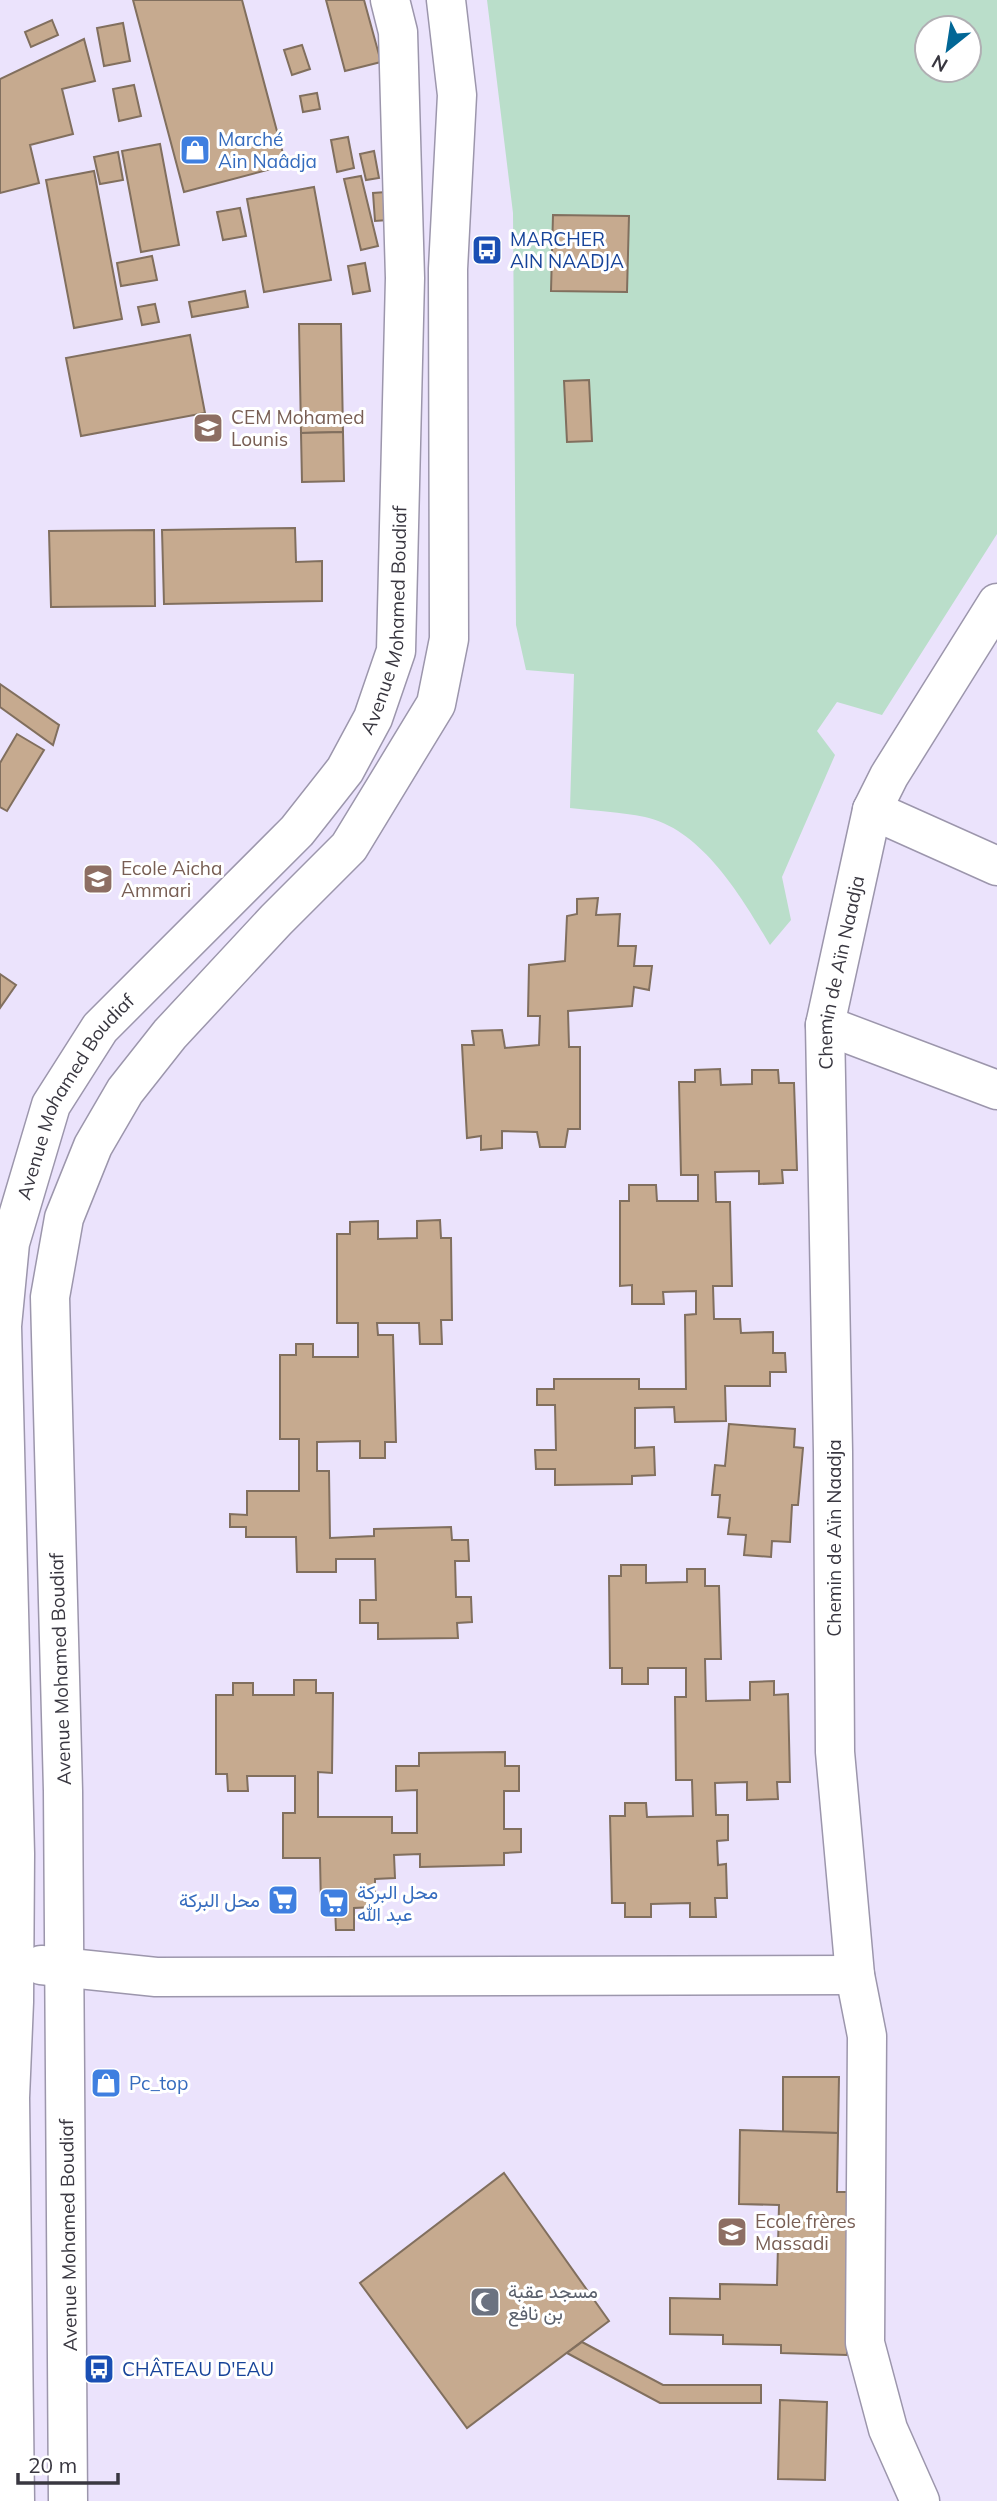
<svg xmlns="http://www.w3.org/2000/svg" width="997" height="2501" font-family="Mulish,Vazirmatn,sans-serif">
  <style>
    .green { fill: #badeca; fill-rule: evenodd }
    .building { fill: #c6aa8f; stroke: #816f5e; stroke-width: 2 }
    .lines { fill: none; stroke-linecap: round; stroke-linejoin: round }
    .street-casing { stroke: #9c96ac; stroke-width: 41 }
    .secondary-casing { stroke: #9c96ac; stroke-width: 41 }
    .street { stroke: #fff; stroke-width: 38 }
    .secondary { stroke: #fff; stroke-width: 38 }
    .labels { text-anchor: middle; stroke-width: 6; stroke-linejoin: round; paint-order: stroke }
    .shop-label { font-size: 19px; fill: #366cbe; stroke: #fff; text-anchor: start }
    .transit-label { font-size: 19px; fill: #164399; stroke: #fff; text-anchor: start }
    .education-label { font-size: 19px; fill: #785e54; stroke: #fff; text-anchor: start }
    .street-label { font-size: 19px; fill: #393740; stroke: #fff }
    .worship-label { font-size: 19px; fill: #5b616d; stroke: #fff; text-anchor: start }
  </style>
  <rect width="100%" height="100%" fill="#ebe3fc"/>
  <path class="green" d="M487,0H997V534L882,715L837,702L817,731L835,755L782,877L791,920L770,945C743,899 702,829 645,817C621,812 595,811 570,808L574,674L526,670L516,625L513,213ZM927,28H969V70H927Z"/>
  <g class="building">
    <path d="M133,0H242L286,165L184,192Z"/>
    <path d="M326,0H364L381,62L345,71Z"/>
    <path d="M52,20L58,35L31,47L25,32Z"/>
    <path d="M123,23L130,61L104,66L97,28Z"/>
    <path d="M84,39L95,81L62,89L73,134L30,145L39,183L0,193V79Z"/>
    <path d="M302,45L310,69L292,75L284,50Z"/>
    <path d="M134,85L141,116L119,121L113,89Z"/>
    <path d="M317,93L320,109L303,112L300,96Z"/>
    <path d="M348,137L354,168L337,172L331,140Z"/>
    <path d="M160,144L179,245L141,252L122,151Z"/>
    <path d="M374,151L379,178L366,180L360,154Z"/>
    <path d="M118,152L123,180L100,184L94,157Z"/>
    <path d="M94,171L122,319L74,328L46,180Z"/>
    <path d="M361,176L378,246L361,250L344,179Z"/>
    <path d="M314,187L331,280L264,292L247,199Z"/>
    <path d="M386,192L388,220L375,221L373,193Z"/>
    <path d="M240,208L246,236L223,240L217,212Z"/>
    <path d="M553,215L629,216L627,292L551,291Z"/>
    <path d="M152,256L157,280L121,286L117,263Z"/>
    <path d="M365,263L370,291L353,294L348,266Z"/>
    <path d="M245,291L248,307L192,317L189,302Z"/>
    <path d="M155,304L159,322L142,325L138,307Z"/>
    <path d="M299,324H341L343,432L301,433Z"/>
    <path d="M190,335L205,413L81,436L66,358Z"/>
    <path d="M589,380L592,441L567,442L564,381Z"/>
    <path d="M343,432L344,481L302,482L301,433Z"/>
    <path d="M295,528L296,562L322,561V601L164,604L162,530Z"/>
    <path d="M154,530L155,606L51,607L49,531Z"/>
    <path d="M0,684L59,725L53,745L0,707Z"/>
    <path d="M17,734L44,750L7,811L0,807V763Z"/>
    <path d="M598,898L596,915L620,914L618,946H636L634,966H652L649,990L634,987L632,1006L568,1011L569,1047H580V1129H568L565,1147H540L537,1132L502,1131V1148L481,1150V1136L467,1138L462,1045H474L472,1031L502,1030L505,1048L539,1045L540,1016H528L529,965L565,961L567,916L577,914V899Z"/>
    <path d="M0,974L16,985L0,1008Z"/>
    <path d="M720,1069L721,1085L752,1084V1070H778L779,1083H794L797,1170H782L783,1183L759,1184V1171L715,1172L716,1202H730L732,1286H713L714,1319H740L741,1333L773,1332V1353H785L786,1372H770V1386H725L726,1421L675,1422L674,1407L635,1408V1448L654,1447L655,1475L632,1476V1484L555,1485V1469H536L535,1450H556L555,1405H537V1389H554V1379H639V1389H686L685,1315L696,1314V1291L663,1292L664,1304H632V1285L620,1286V1201H629V1185H656L657,1201H698V1175H681L679,1082H695V1070Z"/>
    <path d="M440,1220L441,1238H451L452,1320H441L442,1344H420L419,1323H377L378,1335H393L396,1442H385V1458H360V1441L317,1442V1471H329L330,1538L374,1536V1529L451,1527L452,1540H468L469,1561H455L456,1597H471L472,1622L457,1623L458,1638L378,1639V1623H360V1600H376L375,1559H336V1572H297L296,1537H246V1527H230V1514L247,1515V1491H299V1439H280V1355H296V1344H313V1357H358V1323H337V1234H350V1222L378,1221V1239L417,1238V1221Z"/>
    <path d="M729,1424L795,1429L794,1447L803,1448L798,1505H792L790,1542L772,1541L771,1557L744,1555L746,1535L728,1534L730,1518L718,1517L720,1495H712L715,1465L725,1466Z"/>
    <path d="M621,1565H646V1583L687,1582V1569H705V1586H719L721,1659H705L706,1701L750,1700V1682L774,1681V1695L788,1694L790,1782H777L778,1799L747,1800V1782L715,1783L716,1815H728V1840L717,1841L718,1865L726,1864L727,1898H715L716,1917H690V1903L651,1904V1917H625V1903H612L610,1816H625V1803H646L647,1817L693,1816L692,1780H676L675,1697H686V1668H648V1684H622V1668H610L609,1576H621Z"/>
    <path d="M294,1680H316V1693H333L332,1773L318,1772V1817H392V1833H417V1790L396,1791V1766H419V1753L505,1752V1766H519V1791H504V1829H521V1852L504,1853V1865L420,1867V1854L394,1855L395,1878L375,1879V1907L354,1908V1930H336L335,1908H321L320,1858H283V1813H295V1776H247L248,1791H228L227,1774H216V1695H233V1683H253V1695H294Z"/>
    <path d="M783,2077H839L838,2133L783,2132Z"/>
    <path d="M740,2130L838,2133L837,2192H851L847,2355L781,2353V2345L723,2344V2335L670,2334V2298L720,2299V2284L777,2285L779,2205L739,2204Z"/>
    <path d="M504,2173L609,2321L467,2428L360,2283Z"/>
    <path d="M582,2342L663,2385H761V2403H660L567,2353Z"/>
    <path d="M780,2400L827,2402L825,2480L778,2479Z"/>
  </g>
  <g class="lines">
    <g class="street-casing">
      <g id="street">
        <path d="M872,810L997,866"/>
        <path d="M825,1025L997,1090"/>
      </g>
    </g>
    <g class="secondary-casing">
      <g id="secondary">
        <path d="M41,1965L156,1977L855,1975"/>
        <path id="s1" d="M15,2501L10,2098L14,2002L15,1854L2,1326L10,1243L51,1105L100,1028L297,831L345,770L373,718L396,651L405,278L398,32L390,0"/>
        <path d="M68,2501L63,1791L50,1297L64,1218L93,1146L125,1091L170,1034L276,920L349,847L436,704L449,639L448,269L457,95L446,0"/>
        <path id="s2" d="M920,2501L888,2429L865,2343L867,2036L855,1975L835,1752L833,1452L825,1025L872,810L889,776L997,603"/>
      </g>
    </g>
    <use href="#street" class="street"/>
    <use href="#secondary" class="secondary"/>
  </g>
  <defs>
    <g id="shop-square" transform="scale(1.575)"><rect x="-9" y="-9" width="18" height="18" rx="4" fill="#3f7fe0" stroke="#fff"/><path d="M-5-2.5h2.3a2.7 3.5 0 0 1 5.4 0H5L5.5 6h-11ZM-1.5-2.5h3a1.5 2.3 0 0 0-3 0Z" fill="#fff"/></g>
    <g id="bus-square" transform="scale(1.575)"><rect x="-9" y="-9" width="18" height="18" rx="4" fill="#1a4fb4" stroke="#fff"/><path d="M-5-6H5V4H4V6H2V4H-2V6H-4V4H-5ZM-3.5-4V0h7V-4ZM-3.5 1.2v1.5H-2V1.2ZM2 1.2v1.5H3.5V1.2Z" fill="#fff"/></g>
    <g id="school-square" transform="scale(1.575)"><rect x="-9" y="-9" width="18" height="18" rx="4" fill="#8d6e63" stroke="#fff"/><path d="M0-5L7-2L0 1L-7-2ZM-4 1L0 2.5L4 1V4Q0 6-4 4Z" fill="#fff"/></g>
    <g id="supermarket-square" transform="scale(1.575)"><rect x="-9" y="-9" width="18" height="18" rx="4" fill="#3f7fe0" stroke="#fff"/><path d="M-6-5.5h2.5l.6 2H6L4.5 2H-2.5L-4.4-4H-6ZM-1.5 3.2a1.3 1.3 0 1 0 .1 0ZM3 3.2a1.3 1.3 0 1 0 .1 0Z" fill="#fff"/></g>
    <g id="mosque-square" transform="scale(1.575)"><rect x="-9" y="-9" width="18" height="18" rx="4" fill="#6b7280" stroke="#fff"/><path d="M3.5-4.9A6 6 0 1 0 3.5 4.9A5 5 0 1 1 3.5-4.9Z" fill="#fff"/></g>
  </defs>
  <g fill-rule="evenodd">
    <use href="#shop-square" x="195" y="150"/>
    <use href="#bus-square" x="487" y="250"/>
    <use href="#school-square" x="208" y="428"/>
    <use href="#school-square" x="98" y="879"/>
    <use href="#supermarket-square" x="283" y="1900"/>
    <use href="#supermarket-square" x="334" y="1903"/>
    <use href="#shop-square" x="106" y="2083"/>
    <use href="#school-square" x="732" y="2232"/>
    <use href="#mosque-square" x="485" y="2302"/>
    <use href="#bus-square" x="99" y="2369"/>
  </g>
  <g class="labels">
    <g class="shop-label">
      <text x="218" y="146">Marché<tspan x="218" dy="22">Ain Naâdja</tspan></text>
      <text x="357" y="1899">محل البركة<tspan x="357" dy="22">عبد الله</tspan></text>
      <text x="260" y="1907" text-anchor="end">محل البركة</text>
      <text x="129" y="2090">Pc_top</text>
    </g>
    <g class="transit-label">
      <text x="510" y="246">MARCHER<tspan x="510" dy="22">AIN NAADJA</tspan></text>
      <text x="122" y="2376">CHÂTEAU D'EAU</text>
    </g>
    <g class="education-label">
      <text x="231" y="424">CEM Mohamed<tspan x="231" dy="22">Lounis</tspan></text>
      <text x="121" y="875">Ecole Aicha<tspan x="121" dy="22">Ammari</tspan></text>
      <text x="755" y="2228">Ecole frères<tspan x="755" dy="22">Massadi</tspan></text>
    </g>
    <g class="street-label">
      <text dy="7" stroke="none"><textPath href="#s1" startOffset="2009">Avenue Mohamed Boudiaf</textPath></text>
      <text dy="7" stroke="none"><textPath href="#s2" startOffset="1542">Chemin de Aïn Naadja</textPath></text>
      <text dy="7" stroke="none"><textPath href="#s1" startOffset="1421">Avenue Mohamed Boudiaf</textPath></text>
      <text transform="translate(834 1538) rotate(-90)" y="7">Chemin de Aïn Naadja</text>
      <text transform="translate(60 1669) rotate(-92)" y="7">Avenue Mohamed Boudiaf</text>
      <text transform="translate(68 2235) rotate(-91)" y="7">Avenue Mohamed Boudiaf</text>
    </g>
    <g class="worship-label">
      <text x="508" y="2298">مسجد عقبة<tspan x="508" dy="22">بن نافع</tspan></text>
    </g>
  </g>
  <g transform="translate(948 49) rotate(210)"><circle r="33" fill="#ffffff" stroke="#b0afb3" stroke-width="2"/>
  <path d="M0-5L12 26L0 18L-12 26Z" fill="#026796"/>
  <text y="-10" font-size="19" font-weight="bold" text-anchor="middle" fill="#393740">N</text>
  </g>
  <path d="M18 2473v10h100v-10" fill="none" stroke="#393740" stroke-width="3.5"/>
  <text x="28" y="2473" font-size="21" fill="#393740" stroke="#ffffff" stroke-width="5" paint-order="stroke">20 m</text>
</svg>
